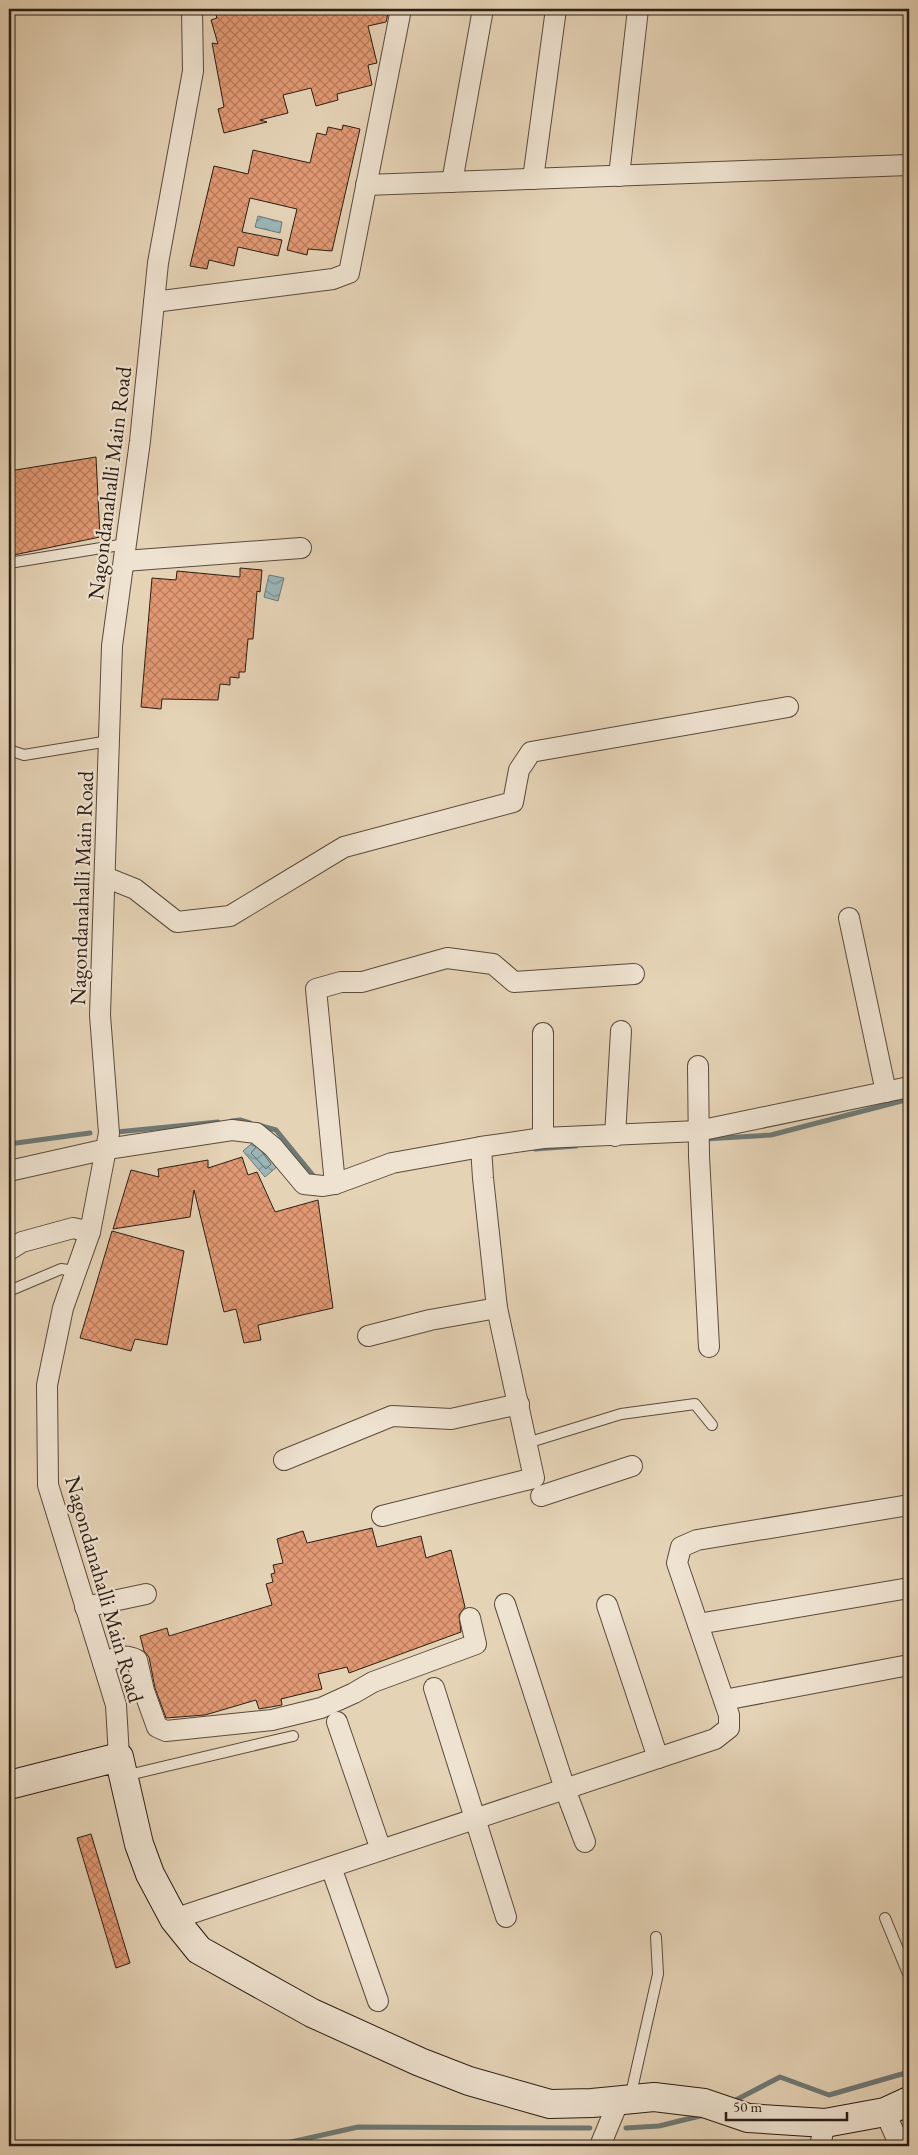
<svg xmlns="http://www.w3.org/2000/svg" width="918" height="2155" font-family="'EB Garamond',serif">
  <style>
    .water { fill: url(#water-waves); stroke: #6e7976 }
    .lines { fill: none; stroke-linecap: round; stroke-linejoin: round }
    .shore { stroke: #626a66; stroke-width: 1 }
    .stream { stroke: #6e7976; stroke-width: 5 }
    .building { fill: url(#building-cross-hatch); stroke: #2b1e14 }
    .lane-casing { stroke: #5a4b3c; stroke-width: 12 }
    .street-casing { stroke: #5a4b3c; stroke-width: 22 }
    .secondary-casing { stroke: #2b1e14; stroke-width: 30 }
    .lane { stroke: #eee2d0; stroke-width: 10 }
    .street { stroke: #eee2d0; stroke-width: 20 }
    .secondary { stroke: #eee2d0; stroke-width: 28 }
    .labels { text-anchor: middle; stroke-width: 4.5; stroke-linejoin: round; paint-order: stroke }
    .street-label { font-size: 22px; fill: #2b1e14; stroke: #eee2d0 }
  </style>
  <defs>
    <pattern id="water-waves" width="16" height="10" patternUnits="userSpaceOnUse" patternTransform="scale(1.25)"><rect width="16" height="10" fill="#9ab6b8"/><path d="M0 5q4-4 8 0t8 0" fill="none" stroke="#7e9394"/></pattern>
    <pattern id="building-cross-hatch" width="8" height="8" patternUnits="userSpaceOnUse" patternTransform="scale(1.25)"><rect width="8" height="8" fill="#e29973"/><path d="M0 0l8 8M0 8l8-8" fill="none" stroke="#b77c5d"/></pattern>
  </defs>
  <rect width="100%" height="100%" fill="#e5d3b6"/>
  <filter id="stains"><feTurbulence type="fractalNoise" baseFrequency=".004" numOctaves="4"/><feColorMatrix values="0 0 0 0 .2 0 0 0 0 .09 0 0 0 0 .02 0 0 0 .5 -.17"/></filter>
  <radialGradient id="worn" r=".72"><stop offset=".6" stop-color="#630" stop-opacity="0"/><stop offset="1" stop-color="#630" stop-opacity=".3"/></radialGradient>
  <g class="water">
    <path d="M258,216L282,222L280,233L255,227Z"/>
    <path d="M269,575L284,578L278,601L264,597Z"/>
    <path d="M257,1139L279,1165L265,1177L243,1151Z"/>
  </g>
  <g class="lines">
    <path class="shore" d="M256,1147L251,1153L266,1169L271,1164L262,1152"/>
    <g class="stream">
      <path d="M232,1121L240,1120L250,1123"/>
      <path d="M258,1125L276,1130L316,1179"/>
      <path d="M117,1132L218,1122"/>
      <path d="M705,1139L771,1135L909,1099"/>
      <path d="M9,1144L90,1133"/>
      <path d="M535,1149L576,1146"/>
      <path d="M730,2103L780,2077L829,2095L909,2072"/>
      <path d="M626,2128L659,2126L704,2115"/>
      <path d="M273,2146L358,2127L590,2128"/>
    </g>
  </g>
  <g class="building">
    <path d="M214,9H389L386,22L368,26L377,63L368,65L372,85L337,94L338,100L316,106L311,88L283,95L288,113L260,120L267,122L224,133L218,109L224,107L212,43L218,44L211,20L217,18Z"/>
    <path d="M343,125L360,129L332,251L308,249L307,255L287,250L297,209L250,198L242,232L282,240L278,256L238,247L234,266L209,260L207,269L190,266L214,166L248,174L253,150L310,163L317,133L326,135L328,127L342,130Z"/>
    <path d="M96,457L100,537L9,556V471Z"/>
    <path d="M240,568L262,570L260,592L257,591L253,639H248L245,672H239V678L230,677V685L220,684L218,700L162,699L161,709L141,707L152,578L176,580L177,571L240,577Z"/>
    <path d="M242,1157L248,1175L257,1172L275,1212L318,1200L333,1308L258,1325L261,1340L244,1343L236,1309L224,1312L194,1190L190,1217L113,1229L131,1170L159,1177L158,1169L208,1160V1168Z"/>
    <path d="M112,1231L184,1251L167,1345L135,1339L131,1351L80,1338Z"/>
    <path d="M372,1528L377,1547L421,1536L426,1558L451,1550L465,1607L459,1615L461,1632L349,1673L347,1667L318,1674L322,1689L281,1699L282,1705L259,1709L256,1700L205,1715L166,1718L155,1688L149,1657L144,1651L140,1636L167,1628L169,1636L272,1605L266,1584L273,1582L271,1574L275,1573L273,1565L283,1563L277,1539L303,1531L307,1543Z"/>
    <path d="M91,1834L130,1963L116,1968L77,1838Z"/>
  </g>
  <g class="lines">
    <g class="lane-casing">
      <g id="lane">
        <path d="M9,563L126,544"/>
        <path d="M9,750L24,755L109,741"/>
        <path d="M9,1291L61,1269L76,1271"/>
        <path d="M527,1443L621,1414L695,1404L712,1425"/>
        <path d="M124,1776L293,1736"/>
        <path d="M885,1918L909,1976"/>
        <path d="M630,2098L658,1974L656,1937"/>
      </g>
    </g>
    <g class="street-casing">
      <g id="street">
        <path d="M619,176L638,9"/>
        <path d="M533,179L556,9"/>
        <path d="M452,182L483,9"/>
        <path d="M366,185L909,165"/>
        <path d="M154,302L333,279L349,273L401,9"/>
        <path d="M124,561L301,548"/>
        <path d="M105,877L135,889L177,922L230,916L344,847L513,802L519,770L531,752L788,707"/>
        <path d="M849,918L886,1092"/>
        <path d="M543,1033V1138"/>
        <path d="M698,1066L699,1156L709,1347"/>
        <path d="M615,1136L621,1031"/>
        <path d="M481,1147L543,1138L698,1131L909,1087"/>
        <path d="M9,1171L107,1149L232,1130L256,1133L273,1147L304,1184L323,1186L335,1184L392,1163L481,1147L483,1178L497,1308L430,1320L368,1336"/>
        <path d="M335,1184L316,989L341,982H362L447,958L493,964L514,982L634,974"/>
        <path d="M9,1250L22,1242L73,1228L90,1232"/>
        <path d="M284,1460L392,1416L451,1419L519,1404"/>
        <path d="M541,1496L632,1466"/>
        <path d="M382,1516L534,1478L497,1308"/>
        <path d="M505,1604L565,1789L585,1842"/>
        <path d="M607,1605L658,1758"/>
        <path d="M85,1607L146,1594"/>
        <path d="M698,1624L909,1588"/>
        <path d="M103,1663C115,1658 124,1653 137,1660L144,1691L157,1727L166,1731L272,1720L321,1708L354,1693L373,1682L476,1644L470,1618"/>
        <path d="M434,1688L506,1917"/>
        <path d="M724,1700L909,1665"/>
        <path d="M337,1722L381,1850"/>
        <path d="M119,1757L116,1705L48,1485L47,1385L63,1308L90,1232L109,1133L100,1015L112,646L140,441L158,263L193,71L192,9"/>
        <path d="M331,1867L378,2001"/>
        <path d="M174,1919L715,1739L729,1728V1715L677,1563L681,1547L697,1540L909,1505"/>
        <path d="M885,2112L900,2146"/>
        <path d="M600,2146L619,2100"/>
        <path d="M820,2146L825,2123"/>
      </g>
    </g>
    <g class="secondary-casing">
      <path id="secondary" d="M9,1785L119,1757L139,1844L150,1874L174,1919L199,1950L312,2013L420,2062L469,2081L550,2104L592,2103L654,2097L704,2103L748,2118L825,2123L885,2112L909,2101"/>
    </g>
    <use href="#lane" class="lane"/>
    <use href="#street" class="street"/>
    <use href="#secondary" class="secondary"/>
  </g>
  <g class="labels">
    <g class="street-label">
      <text transform="translate(109 483) rotate(-83)" y="8">Nagondanahalli Main Road</text>
      <text transform="translate(81 888) rotate(-88)" y="8">Nagondanahalli Main Road</text>
      <text transform="translate(105 1589) rotate(74)" y="8">Nagondanahalli Main Road</text>
    </g>
  </g>
  <rect width="918" height="2155" fill="none" stroke="#e5d3b6" stroke-width="30"/>
  <rect x="10" y="10" width="898" height="2135" fill="none" stroke="#2b1e14" stroke-width="2.5"/>
  <rect x="15" y="15" width="888" height="2125" fill="none" stroke="#2b1e14"/>
  <path d="M726 2112v8h121v-8" fill="none" stroke="#2b1e14" stroke-width="2.5"/>
  <text x="733" y="2112" font-size="15" fill="#2b1e14" stroke="#eee2d0" stroke-width="4" paint-order="stroke">50 m</text>
  <rect width="100%" height="100%" filter="url(#stains)"/>
  <rect width="100%" height="100%" fill="url(#worn)"/>
</svg>
